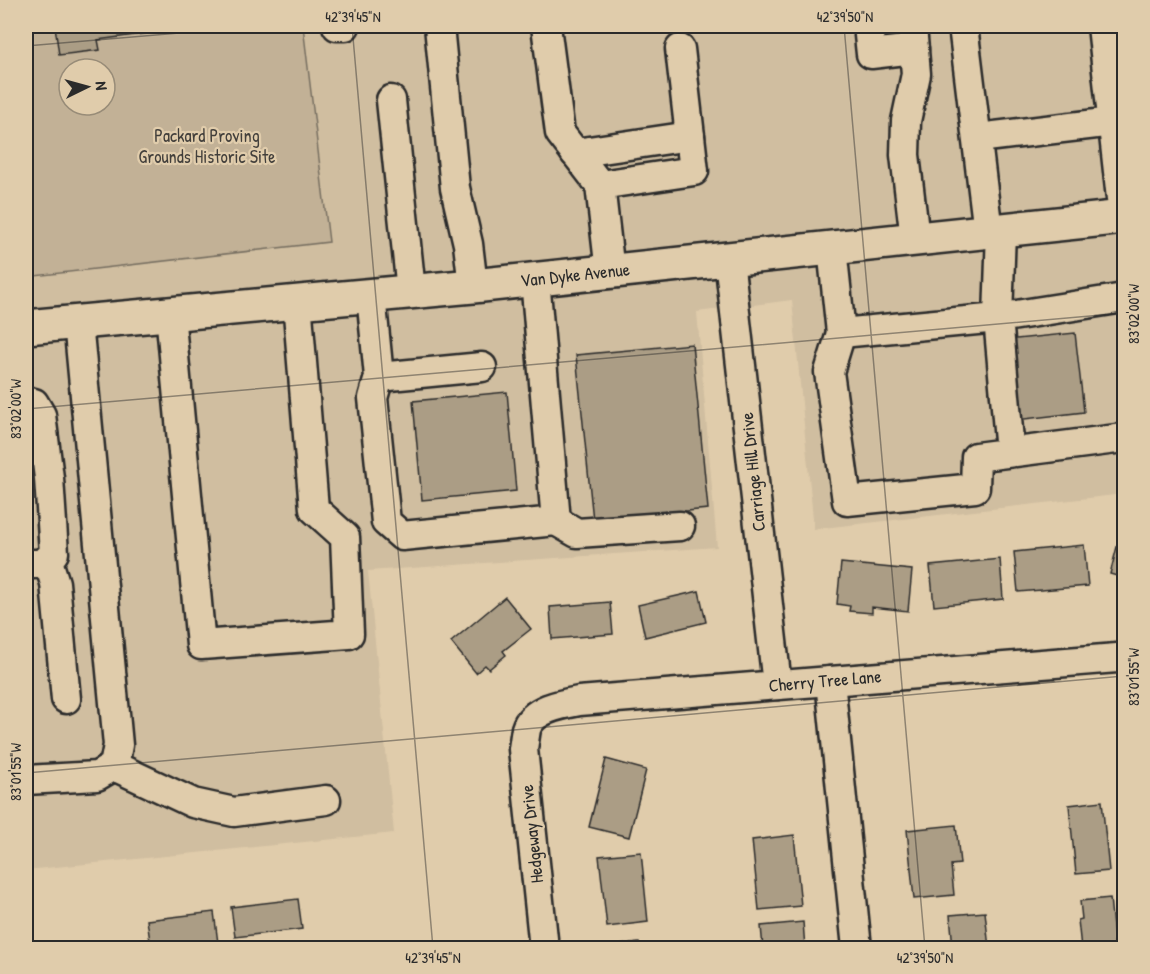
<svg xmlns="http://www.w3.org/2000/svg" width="1150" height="974" font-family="'Patrick Hand',sans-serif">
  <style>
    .built { fill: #d0bea0 }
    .green { fill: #c2b196; stroke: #766e60; stroke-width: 1.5; fill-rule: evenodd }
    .building { fill: #ab9d85; stroke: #2b2b2b; stroke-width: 1.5 }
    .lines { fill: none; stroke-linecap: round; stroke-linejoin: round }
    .minor-casing { stroke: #2b2b2b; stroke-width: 33 }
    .major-casing { stroke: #2b2b2b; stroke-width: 38 }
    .minor { stroke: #e0ccab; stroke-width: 28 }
    .major { stroke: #e0ccab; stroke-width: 33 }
    .ticks { fill: none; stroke: #2b2b2b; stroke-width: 1.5; stroke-opacity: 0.45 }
    .labels { text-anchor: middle; stroke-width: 4.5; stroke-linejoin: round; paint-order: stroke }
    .park-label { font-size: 18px; fill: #423f3b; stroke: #e0ccab }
    .street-label { font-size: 18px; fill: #2b2b2b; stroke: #e0ccab }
    .neatline { fill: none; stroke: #2b2b2b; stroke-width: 2 }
    .ticks-label { font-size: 15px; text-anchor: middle; fill: #2b2b2b }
  </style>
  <rect width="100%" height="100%" fill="#e0ccab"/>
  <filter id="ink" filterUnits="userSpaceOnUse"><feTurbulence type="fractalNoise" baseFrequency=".0167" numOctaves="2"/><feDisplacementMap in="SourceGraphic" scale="12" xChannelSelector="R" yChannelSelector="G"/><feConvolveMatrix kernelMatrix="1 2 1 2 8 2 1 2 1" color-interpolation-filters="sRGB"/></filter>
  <g filter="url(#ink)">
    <path class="built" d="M303,26H1124V494L814,529L792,300L697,312L717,547L368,571L394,833L26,870V277L328,242Z"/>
    <path class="green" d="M26,26H303L329,242L26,277ZM69,69H105V105H69Z"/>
    <g class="building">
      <path d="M55,26H194V27L98,40L100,50L59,55Z"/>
      <path d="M1075,333L1084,412L1016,420L1007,340Z"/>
      <path d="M692,344L708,509L593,520L576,355Z"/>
      <path d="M507,392L516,491L422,500L413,401Z"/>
      <path d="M1120,535L1124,536V578L1110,574Z"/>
      <path d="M1084,545L1088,586L1018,592L1014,552Z"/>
      <path d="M1000,559L1003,599L934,606L930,566Z"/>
      <path d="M841,563L912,570L908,611L872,607V613L849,611L850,606L837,604Z"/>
      <path d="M699,591L706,622L645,637L638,605Z"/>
      <path d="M505,597L531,629L503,651L506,655L489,669L485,665L476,673L451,642Z"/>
      <path d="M610,602L613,634L552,639L550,607Z"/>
      <path d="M606,759L646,770L629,837L589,827Z"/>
      <path d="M1102,801L1109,871L1076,874L1069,805Z"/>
      <path d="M956,825L960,864L951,865L954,895L914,899L907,830Z"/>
      <path d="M794,835L801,906L759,910L752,840Z"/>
      <path d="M641,852L648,922L607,927L599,856Z"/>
      <path d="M1110,898L1115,948H1081L1078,920L1082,919L1080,901Z"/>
      <path d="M298,899L302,929L235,937L231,907Z"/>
      <path d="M214,912L218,943L169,948H151L147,920Z"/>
      <path d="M985,912L989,948H942L953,947L950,915Z"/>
      <path d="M803,922L805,948H763L761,926Z"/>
      <path d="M639,943L640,948H608V946Z"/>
    </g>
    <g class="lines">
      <g class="minor-casing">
        <g id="minor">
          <path d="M337,26H345"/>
          <path d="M439,26L455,188L468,244L473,286"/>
          <path d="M546,26L560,133L600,185L610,272"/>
          <path d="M868,26L871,54L914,49"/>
          <path d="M912,26L916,74L906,121L905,155L915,239"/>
          <path d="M963,26L988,232"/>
          <path d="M1102,26L1123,217"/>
          <path d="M391,100L411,291"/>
          <path d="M978,138L1113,122"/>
          <path d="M575,153L690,136"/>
          <path d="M600,185L694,171L680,49"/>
          <path d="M832,248L841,333L998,318L1001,230"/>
          <path d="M729,259L777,685"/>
          <path d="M371,295L379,377L373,398L386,522L402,536L556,521L535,279"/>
          <path d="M170,313L201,645L349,634L345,537L314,509L297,301"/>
          <path d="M841,333L829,372L847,501L975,488L976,457L1124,438"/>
          <path d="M379,377L482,367"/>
          <path d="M26,401L34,403L41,415L49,478L54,553C46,563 38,566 26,563"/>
          <path d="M1010,452L998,318L1124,298"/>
          <path d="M556,521L577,533L680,526"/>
          <path d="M48,561L55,583L66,699"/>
          <path d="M830,681L857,948"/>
          <path d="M114,766L193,803L234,812L326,800"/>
          <path d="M26,780L97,776L114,766L118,745L78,322"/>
          <path d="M544,948L523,749C524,742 525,735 526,729C532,709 562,704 579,701L1117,658L1124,659"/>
        </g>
      </g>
      <g class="major-casing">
        <path id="major" d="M26,327L473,286L1124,217"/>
      </g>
      <use href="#minor" class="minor"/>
      <use href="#major" class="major"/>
    </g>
  </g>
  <path class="ticks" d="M352,26L433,948M844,26L925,948M26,46L263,26M26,409L1124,313M26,773L1124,676"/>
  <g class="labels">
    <g class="park-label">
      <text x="207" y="142">Packard Proving<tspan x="207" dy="21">Grounds Historic Site</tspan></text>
    </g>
    <g class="street-label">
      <text transform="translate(575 275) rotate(-6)" y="6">Van Dyke Avenue</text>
      <text transform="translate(753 472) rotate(-96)" y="6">Carriage Hill Drive</text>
      <text transform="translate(825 681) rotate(-5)" y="6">Cherry Tree Lane</text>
      <text transform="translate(532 834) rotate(-96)" y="6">Hedgeway Drive</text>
    </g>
  </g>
  <rect width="1150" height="974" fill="none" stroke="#e0ccab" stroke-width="66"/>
  <g transform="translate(87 87) rotate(85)"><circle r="28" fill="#e0ccab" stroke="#988c78" stroke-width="1.5"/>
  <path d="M0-4.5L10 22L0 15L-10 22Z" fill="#2b2b2b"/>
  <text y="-9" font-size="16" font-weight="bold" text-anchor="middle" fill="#2b2b2b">N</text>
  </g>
  <rect x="33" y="33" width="1084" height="908" class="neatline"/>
  <g class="ticks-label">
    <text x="353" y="22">42°39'45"N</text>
    <text x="845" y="22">42°39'50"N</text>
    <text transform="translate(1134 314) rotate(-90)" y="5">83°02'00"W</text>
    <text transform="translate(16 409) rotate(-90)" y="5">83°02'00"W</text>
    <text transform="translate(1134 677) rotate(-90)" y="5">83°01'55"W</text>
    <text transform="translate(16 772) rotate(-90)" y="5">83°01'55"W</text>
    <text x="433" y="963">42°39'45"N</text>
    <text x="925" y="963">42°39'50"N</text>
  </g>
</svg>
